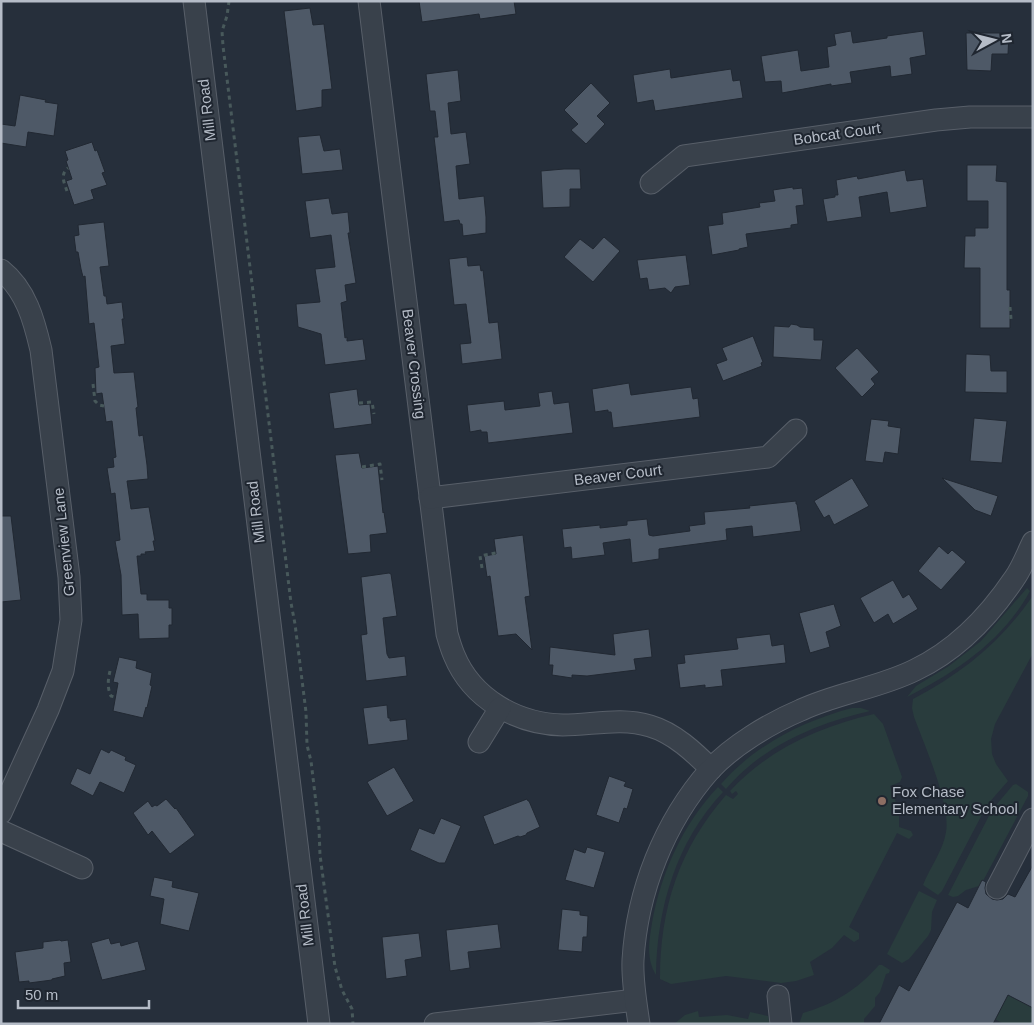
<svg xmlns="http://www.w3.org/2000/svg" width="1034" height="1025" font-family="Helvetica,sans-serif">
  <style>
    .green { fill: #293c3d }
    .building { fill: #4e5967; stroke: #212832 }
    .lines { fill: none; stroke-linecap: round; stroke-linejoin: round }
    .minor-casing { stroke: #585f69; stroke-width: 23 }
    .path { stroke: #48595b; stroke-width: 3; stroke-dasharray: 4 4; stroke-linecap: butt }
    .minor { stroke: #39414b; stroke-width: 21 }
    .education-dot { fill: #8d6e63; stroke: #1f2630; stroke-width: 2 }
    .labels { text-anchor: middle; stroke-width: 4; stroke-linejoin: round; paint-order: stroke }
    .street-label { font-size: 15px; fill: #b5bcc7; stroke: #1f2630 }
    .poi-label { font-size: 15px; fill: #b5bcc7; stroke: #1f2630; text-anchor: start }
  </style>
  <rect width="100%" height="100%" fill="#262f3b"/>
  <g class="green">
    <path d="M1027,588L1030,591C1004,640 955,673 907,697L916,686L949,666L981,641Z"/>
    <path d="M1032,597V655L995,724L991,739L992,754L996,764L1008,781L987,805L942,891L938,895L923,885C930,867 943,851 946,832C951,805 924,744 914,717L912,708L913,699C961,674 1001,642 1032,597Z"/>
    <path d="M852,708H861L870,711C817,723 762,746 726,789L721,784C755,745 803,721 852,708Z"/>
    <path d="M874,714L883,724L902,777L900,782L890,786L899,811V827L911,831L913,835L909,839L897,833L849,927L859,933V939L854,942L844,935L832,948L810,962L814,975L796,981L781,983L726,976L671,984L660,979C660,908 679,849 726,795L733,799L738,794L736,791L732,794L730,791C769,749 819,727 874,714Z"/>
    <path d="M1016,784L1028,792V796L983,881L979,886L966,890L958,896L953,897L948,895L992,810L1013,785Z"/>
    <path d="M718,787L723,792C676,842 657,908 656,975C646,958 649,942 652,923C661,873 683,824 718,787Z"/>
    <path d="M919,891L937,900L932,912L931,930L928,936L909,959L902,963L887,954Z"/>
    <path d="M879,965H882L890,970L889,973L886,974L880,992L875,998V1006L864,1019V1024H799L803,1013C834,1004 857,990 879,965Z"/>
    <path d="M1008,995L1031,1007L1033,1004V1024H1004L995,1019Z"/>
    <path d="M698,1011L699,1017L727,1015L748,1019L750,1012L768,1016L770,1024H674L685,1015Z"/>
  </g>
  <g class="building">
    <path d="M419,1H514L516,14L480,19L479,14L422,22Z"/>
    <path d="M310,8L313,25L324,24L332,89L322,90V107L296,111L284,11Z"/>
    <path d="M851,31L853,43L887,38V36L923,31L926,55L910,58L912,74L891,77L890,66L850,72L852,83L831,86V84L782,93L781,81L765,82L761,56L798,50L801,71L829,67L827,47L836,45L834,34Z"/>
    <path d="M966,33H1009L1008,54H992L991,71L967,70Z"/>
    <path d="M670,69L671,78L731,69L733,81L740,80L743,98L655,111L653,100L637,103L633,75Z"/>
    <path d="M458,70L461,101L448,103L451,134L466,132L470,164L456,166L459,199L484,196L486,217V233L463,236L462,224H460L459,220L444,222L434,137H438L435,111H430L426,74Z"/>
    <path d="M591,83L610,103L597,116L605,124L586,144L571,130L578,124L564,110Z"/>
    <path d="M20,95L46,100L45,102L58,104L54,136L28,132L26,147L1,143V124L15,126Z"/>
    <path d="M320,135L324,151L340,149L343,170L302,174L298,137Z"/>
    <path d="M92,142L95,151L97,150L105,172L102,173L107,185L91,190L94,199L74,205L66,181L72,179L66,161L68,160L65,151Z"/>
    <path d="M967,165H997L996,181L1007,182V290H1010V328H980V268H964L965,236H975V228H988V201H967Z"/>
    <path d="M564,169H580L581,189H570V207L543,208L541,171Z"/>
    <path d="M905,170L907,181L923,179L927,207L890,213L887,192L859,197L862,217L827,222L823,199L835,197V195H838L836,180L857,176L858,179Z"/>
    <path d="M793,187V189L802,188L804,205L796,206L798,224L791,225V228L746,234L748,247L739,249V250L712,255L708,226L723,224L722,213L760,207L759,203L775,201L773,190Z"/>
    <path d="M329,198L332,214L348,212L350,233H348L356,283L345,285L347,301L341,303L345,338L347,337V341L363,339L366,360L325,365L321,334L298,327L296,304L320,302L315,269L335,267L331,235L310,238L305,201Z"/>
    <path d="M104,222L109,266L100,267L104,296H106L107,304L122,302L124,319H122L125,344L111,346L114,373L134,372L138,407L136,408L139,436L143,435L147,465L148,479L127,481L131,509L149,507L155,541H153L155,551L145,552L146,554H141V556H137L141,594H147V600H169V608H172V625H169V638L139,639L138,614L122,615L121,575L115,541L120,540L115,493L111,494L107,468L114,467L113,458L116,457L112,421L106,422L102,393L96,394L95,368L99,367L94,323L89,324L85,276L83,277L81,269L78,252H76L74,236L79,235L78,225Z"/>
    <path d="M604,237L620,251L593,282L564,257L580,239L593,249Z"/>
    <path d="M686,255L690,285L675,287L671,293L665,288L649,290L647,278L640,279L637,260Z"/>
    <path d="M467,257L468,266L480,265L481,271L483,270L489,323L498,322L502,359L462,364L460,344L471,343L466,304L454,305L449,259Z"/>
    <path d="M791,324L797,325L800,327L814,328V340H823L821,360L773,357L774,326L789,327Z"/>
    <path d="M753,336L763,362L761,363L762,366L723,381L716,364L727,360L722,348Z"/>
    <path d="M857,348L879,372L871,379L875,384L862,397L835,368Z"/>
    <path d="M966,354L990,355L991,371H1007V393L965,392Z"/>
    <path d="M629,383L631,395L691,387L693,399L698,398L700,417L613,428L611,412H608V410L595,412L592,389Z"/>
    <path d="M357,389L359,405L370,404L372,424L334,429L329,393Z"/>
    <path d="M552,391L554,404L569,402L573,433L488,443L487,432H481V430L470,432L467,405L504,401L505,410L540,406L538,393Z"/>
    <path d="M974,418L1007,421L1002,463L970,461Z"/>
    <path d="M871,419L889,421L888,426L901,428L898,454L885,452L883,463L865,461Z"/>
    <path d="M359,453L362,468L378,466L383,513L384,512L387,533L370,535L371,552L348,554L335,455Z"/>
    <path d="M852,478L869,506L834,525L829,515L824,518L814,501Z"/>
    <path d="M942,478L998,496L991,516L975,510Z"/>
    <path d="M796,501V504H797L801,531L753,537L752,526L726,529L727,540L659,549V559L632,563L630,539L603,543L605,555L572,559L571,547L564,548L562,529L600,525V528L627,525V521L647,519L649,535L653,536L690,531L689,526L705,524L704,512L750,508L749,506Z"/>
    <path d="M1,516H11L21,600L1,602Z"/>
    <path d="M523,535L530,596L525,597L532,650L516,634L498,636L490,576L487,577L484,556L496,554L494,539Z"/>
    <path d="M939,546L948,554L952,550L966,562L941,590L918,571Z"/>
    <path d="M389,573L391,574L397,616L383,618L387,654L389,658L405,656L407,676L366,681L361,635L367,634L361,577Z"/>
    <path d="M893,580L903,598L909,594L918,609L893,624L888,614L874,623L860,598Z"/>
    <path d="M834,604L841,626L826,632L830,647L810,653L799,613Z"/>
    <path d="M649,629L652,657L634,659L636,670L587,676L572,675V678L552,675L553,665H549L550,647L615,655L613,634Z"/>
    <path d="M770,634L772,646L784,644L786,663L721,670L723,686L705,688V685L680,688L677,664L685,663L684,655L738,649L736,638Z"/>
    <path d="M119,657L137,661L136,668L152,673L150,685L152,686L147,708L146,707L143,718L113,711L118,683L113,682Z"/>
    <path d="M387,705L388,718H390V721L406,719L408,740L368,745L363,708Z"/>
    <path d="M101,749L109,753L111,750L126,757L125,760L136,765L124,793L100,782L93,796L70,784L77,768L90,774Z"/>
    <path d="M394,767L414,801L387,816L367,782Z"/>
    <path d="M609,776L626,782L624,786L633,789L627,809L624,808L619,823L596,815Z"/>
    <path d="M166,799L175,809L176,808L195,835L170,854L152,831L148,835L133,813L148,801L152,807L155,805L157,806Z"/>
    <path d="M527,799L528,801H529L540,827L527,833L526,835L520,837L518,836L494,845L483,816Z"/>
    <path d="M441,818L461,826L445,863H439L410,850L419,828L434,834Z"/>
    <path d="M587,847L605,852L594,888L565,880L574,849L585,853Z"/>
    <path d="M1033,865V1008L1008,995L993,1024H879L899,985L909,991L957,902L968,908L982,880L986,882L985,888L986,894L992,899L997,900L1003,899L1008,894L1015,897Z"/>
    <path d="M154,877L173,881L172,887L199,893L189,931L160,924L164,899L150,896Z"/>
    <path d="M562,909L580,911V915L588,916L587,937H583L582,952L558,950Z"/>
    <path d="M498,924L501,948L468,952L470,968L450,971L446,930Z"/>
    <path d="M419,933L422,957L405,960L407,976L386,979L382,937Z"/>
    <path d="M109,938L111,944L120,942L121,946L138,941L146,970L102,980L91,943Z"/>
    <path d="M60,940L61,941L68,940L71,962L64,963L65,976L52,979V980L29,983V981L19,982L15,952L43,948V942Z"/>
  </g>
  <g class="lines">
    <g class="minor-casing">
      <g id="minor">
        <path d="M194,1L319,1024"/>
        <path d="M369,1L447,634C449,641 451,648 454,655C472,699 517,724 563,725C592,725 621,717 650,726C674,733 694,752 711,769"/>
        <path d="M651,183L684,156L936,120L970,117H1033"/>
        <path d="M1,270C26,290 34,320 41,350L69,577L71,620L63,671L48,710L1,813"/>
        <path d="M430,498L768,457L796,430"/>
        <path d="M479,742L500,708"/>
        <path d="M1,831L82,868"/>
        <path d="M997,888L1033,819"/>
        <path d="M778,996L781,1024"/>
        <path d="M435,1024L635,1000"/>
        <path d="M639,1024C636,1003 632,981 633,960C637,892 664,822 710,770C732,746 770,723 801,710C837,693 879,688 915,670C955,651 989,616 1014,579C1022,568 1027,554 1033,542"/>
      </g>
    </g>
    <g class="path">
      <path d="M229,1L227,16L222,31L223,46L291,603L295,624L306,712L307,745L311,761L319,828L320,855L335,967L342,990L352,1009L353,1024"/>
      <path d="M67,191C64,183 60,174 68,168"/>
      <path d="M1010,307L1011,319"/>
      <path d="M93,384L95,401L99,405L104,406"/>
      <path d="M359,403L372,402L374,414"/>
      <path d="M362,467L380,464L382,480"/>
      <path d="M482,568L480,556L496,553"/>
      <path d="M110,671C108,679 107,688 111,696L115,697"/>
    </g>
    <use href="#minor" class="minor"/>
  </g>
  <circle class="education-dot" cx="882" cy="801" r="5"/>
  <g class="labels">
    <g class="street-label">
      <text transform="translate(207 110) rotate(-97)" y="5">Mill Road</text>
      <text transform="translate(837 134) rotate(-8)" y="5">Bobcat Court</text>
      <text transform="translate(414 364) rotate(83)" y="5">Beaver Crossing</text>
      <text transform="translate(618 475) rotate(-7)" y="5">Beaver Court</text>
      <text transform="translate(256 512) rotate(-97)" y="5">Mill Road</text>
      <text transform="translate(64 542) rotate(-96)" y="5">Greenview Lane</text>
      <text transform="translate(305 915) rotate(-97)" y="5">Mill Road</text>
    </g>
    <g class="poi-label">
      <text x="892" y="797">Fox Chase<tspan x="892" dy="17">Elementary School</tspan></text>
    </g>
  </g>
  <rect width="1034" height="1025" fill="none" stroke="#b5bcc7" stroke-width="5"/>
  <g transform="translate(994 40) rotate(83)" stroke="#1f2630" stroke-width="4" paint-order="stroke">
  <path d="M0-4L9 19L0 12L-9 19Z" fill="#b5bcc7"/>
  <text y="-8" font-size="14" font-weight="bold" text-anchor="middle" fill="#b5bcc7">N</text>
  </g>
  <path d="M18 1000v8h131v-8" fill="none" stroke="#b5bcc7" stroke-width="2.5"/>
  <text x="25" y="1000" font-size="15" fill="#b5bcc7" stroke="#1f2630" stroke-width="4" paint-order="stroke">50 m</text>
</svg>
